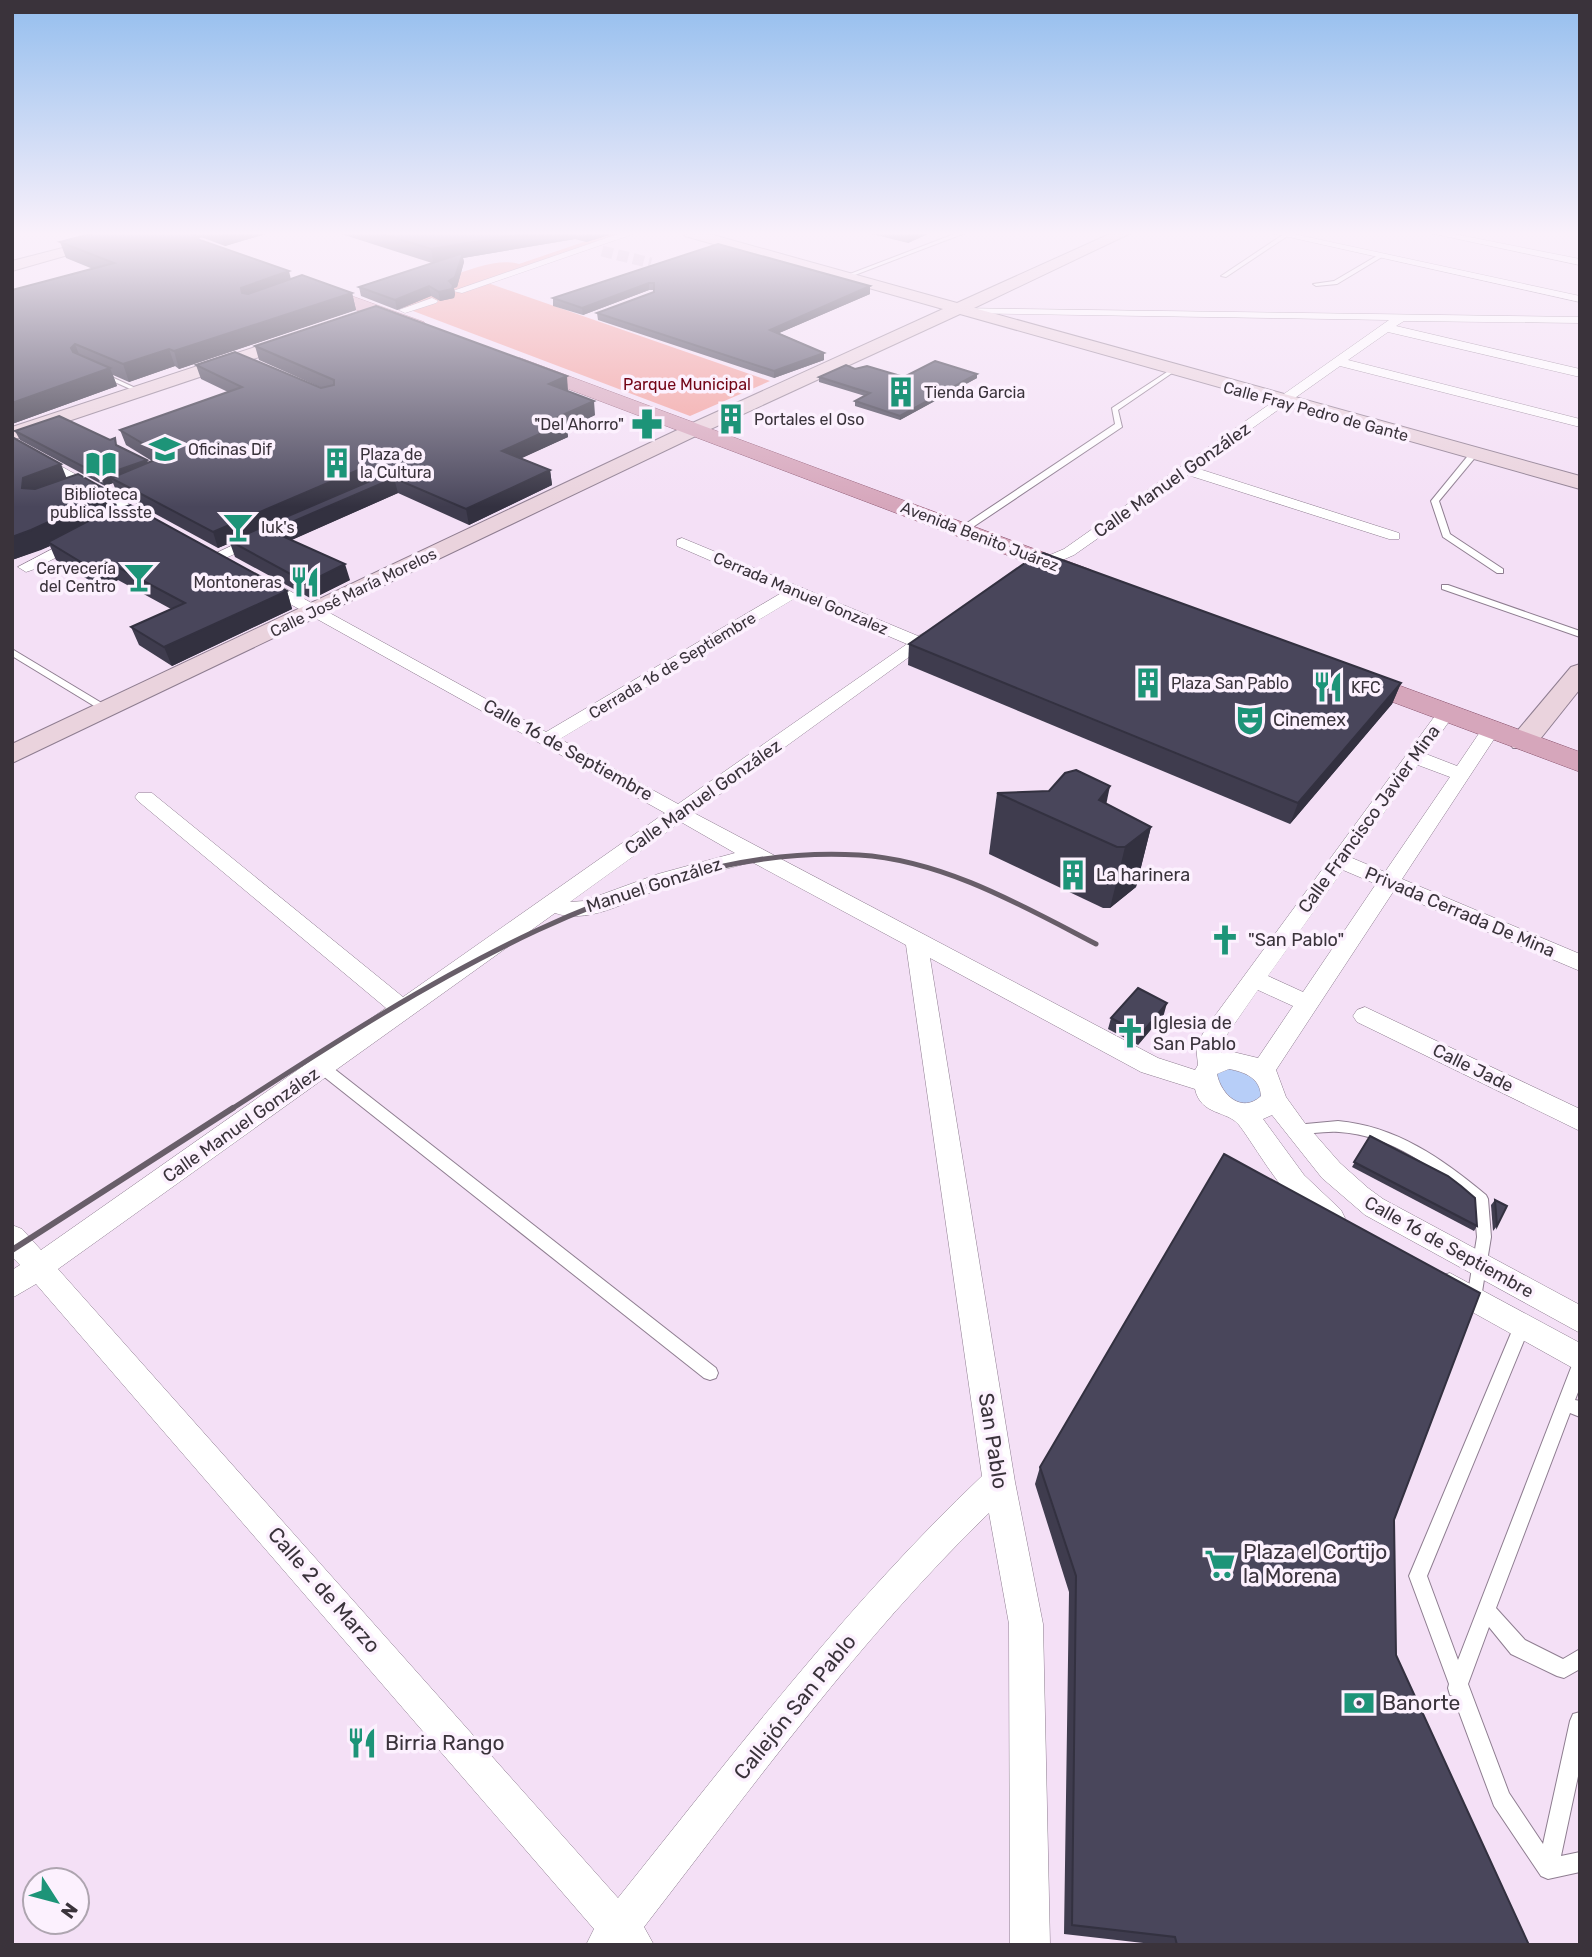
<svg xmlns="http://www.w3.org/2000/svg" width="1592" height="1957" font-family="Rubik,sans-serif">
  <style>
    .green { fill: #f29d99 }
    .water { fill: #b7cef8 }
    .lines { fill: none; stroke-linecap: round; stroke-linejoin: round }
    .street-tunnel { stroke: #cfbdd1; stroke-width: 11; stroke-dasharray: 11 5; stroke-linecap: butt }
    .lane-casing { stroke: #8e7d90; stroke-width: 2 }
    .street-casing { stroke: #8e7d90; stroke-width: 1 }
    .secondary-casing { stroke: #8e7d90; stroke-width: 2 }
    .primary-casing { stroke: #8d5771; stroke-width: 1 }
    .lane { fill: #fff; fill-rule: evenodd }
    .street { fill: #fff; fill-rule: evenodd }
    .secondary { fill: #ead3dd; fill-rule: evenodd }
    .primary { fill: #d6a6bb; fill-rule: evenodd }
    .rail-far1 { stroke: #685e69; stroke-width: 5 }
    .rail { stroke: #685e69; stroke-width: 6 }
    .wall { fill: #3f3c4e }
    .shaded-wall { fill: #333140 }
    .building { fill: #49465b; stroke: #333140; stroke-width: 2 }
    .labels { text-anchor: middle; stroke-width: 7; stroke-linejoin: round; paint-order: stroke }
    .far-park-label { font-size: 16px; fill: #720516; stroke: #fcf1fe }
    .far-poi-label { font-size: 16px; fill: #3a333b; stroke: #fcf1fe; text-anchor: start }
    .far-street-label { font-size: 16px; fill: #3a333b; stroke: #fcf1fe }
    .street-label { font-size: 18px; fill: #3a333b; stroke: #fcf1fe }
    .poi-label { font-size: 18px; fill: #3a333b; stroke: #fcf1fe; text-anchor: start }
    .near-street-label { font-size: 21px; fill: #3a333b; stroke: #fcf1fe }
    .near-poi-label { font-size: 21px; fill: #3a333b; stroke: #fcf1fe; text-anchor: start }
  </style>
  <rect width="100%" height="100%" fill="#f4e0f6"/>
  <path class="green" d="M610,233H619L485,282L770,381L690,416L392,303C423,290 487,254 519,264Z"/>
  <path class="water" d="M1229,1060L1274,1089L1245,1114L1205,1073Z"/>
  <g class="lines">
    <path class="street-tunnel" d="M602,251L651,263"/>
    <g class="lane-casing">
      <g id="lane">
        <path d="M957,233H965L847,278L842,277Z"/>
        <path d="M1284,234L1289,235L1226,277L1221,276Z"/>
        <path d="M1380,254L1382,257L1337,284L1316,286L1313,284L1334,281Z"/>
        <path d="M1170,370L1175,371L1118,410L1122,427L967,531H961V527L1115,424L1112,408Z"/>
        <path d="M99,373H103L142,391L137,392L99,375Z"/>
        <path d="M1471,452L1478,454L1439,501L1450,534L1503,569V573H1497L1443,537L1431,501Z"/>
        <path d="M1442,585H1448L1580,631V637L1442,589Z"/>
        <path d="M12,649L110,708L112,710L107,713L104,712L12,656Z"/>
        <path d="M323,1063L328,1064L716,1368L718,1373L716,1378L710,1380L704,1378L318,1072L316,1068L318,1064Z"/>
        <path d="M1338,1121C1396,1126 1443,1159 1486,1195L1488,1199L1491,1237L1480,1304L1475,1306L1470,1304L1467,1299L1477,1237L1474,1202C1436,1169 1391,1135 1339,1132C1324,1131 1310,1134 1295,1135L1290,1134L1288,1130L1290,1126L1295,1125Z"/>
        <path d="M1522,1319L1527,1321L1530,1326L1427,1576L1458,1660L1574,1360L1580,1358V1387L1575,1400L1580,1401V1417L1570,1413L1496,1608L1525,1640L1563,1659L1580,1649V1669L1564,1678L1557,1676L1511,1654L1489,1627L1468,1684L1509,1793L1543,1844L1570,1721L1573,1714L1580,1712V1767L1561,1856L1580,1852V1872L1548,1879L1541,1876L1494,1806L1453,1696L1450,1695L1448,1688L1449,1684L1409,1576L1514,1326L1517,1321Z"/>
      </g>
    </g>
    <g class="street-casing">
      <g id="street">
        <path d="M621,233H636L462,293L453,291Z"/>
        <path d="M1271,233H1289L1580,296V302Z"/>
        <path d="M1430,233H1449L1580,259V265Z"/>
        <path d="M432,298L438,301L436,303L405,313L399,310Z"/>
        <path d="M955,308L1580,317V323L1404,321L1396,326L1580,369V377L1388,332L1348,360L1580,419V427L1340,366L1196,468L1399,533V539H1389L1188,475L1074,555L1030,574L1022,569L1024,566L1064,549L1389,320L959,313L953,310Z"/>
        <path d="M12,439L156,519L158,522L151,526L146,525L12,449Z"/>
        <path d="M261,532L269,537L266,540L221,560L216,562L208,557Z"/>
        <path d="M79,535L84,537V543L32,570L26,572L18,567Z"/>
        <path d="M682,538L918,636L934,628L942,633L694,813L1158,1058L1195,1070L1198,1065L1196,1046L1206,1028L1440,709L1446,708L1455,713L1426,754L1457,766L1484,726L1491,724L1500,730L1402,879L1580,954V971L1393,892L1276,1070L1286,1097L1304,1122L1340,1163L1368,1188L1383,1199L1580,1305V1333L1365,1215L1322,1178L1272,1115L1263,1119L1304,1175L1341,1210L1345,1218L1341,1226C1306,1239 1258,1149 1239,1125C1227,1110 1201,1116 1195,1089L1141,1072L930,958L1015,1482L1043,1624L1050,1945H1010L1009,1624L989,1513C860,1638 754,1785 644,1927L654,1945H586L594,1929L36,1284L12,1298V1270L20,1265L12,1257V1225L22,1229L41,1250L386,1008L138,801L135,797L138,793H152L403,997L665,813L256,585V579H268L546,732L783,592L677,546V540ZM797,597L907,644L678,804L560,739ZM1418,765L1450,777L1385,872L1352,858ZM681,822L735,853L658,874L584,901L570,902ZM752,862L906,945L982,1476C847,1604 735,1752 618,1898L58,1269L555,913C593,926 637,895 673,884C699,875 726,869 752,862ZM1343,870L1376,884L1303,992L1268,976ZM1258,990L1293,1006L1258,1058L1229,1051L1221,1053L1224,1039ZM1229,1069C1245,1072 1260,1078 1261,1096C1242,1114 1221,1095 1217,1074Z"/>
        <path d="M1365,1007L1580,1109V1131L1357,1022L1353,1016L1357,1010Z"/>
        <path d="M1450,1273L1580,1343V1372L1440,1294L1436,1285L1440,1276Z"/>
      </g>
    </g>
    <g class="secondary-casing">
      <g id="secondary">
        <path d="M121,233H145L12,271V261Z"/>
        <path d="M683,233H706L957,303L1112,233H1131L974,308L1580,476V489L960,314L702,433L12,763V744L688,425L943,309L685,236Z"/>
        <path d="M298,333L307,338L304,342L12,440V427Z"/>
        <path d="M1580,664V689L1533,748H1513L1509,742L1513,736L1571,667Z"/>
      </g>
    </g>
    <g class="primary-casing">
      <g id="primary">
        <path d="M307,280L424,322L426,326L417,332L410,330L301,289L298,285L301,281Z"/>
        <path d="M520,358L1091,570L1095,575L1091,580H1073L513,368L510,364Z"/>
        <path d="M1349,667L1580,752V772L1339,682L1335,676L1339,670Z"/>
      </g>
    </g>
    <use href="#lane" class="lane"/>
    <use href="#street" class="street"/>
    <use href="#secondary" class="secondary"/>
    <use href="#primary" class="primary"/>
    <path class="rail-far1" d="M230,1110C408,995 640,841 859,855C943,860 1023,906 1096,944"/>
    <path class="rail" d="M12,1250L233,1108"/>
  </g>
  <g class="wall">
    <path d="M190,233H269L225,246Z"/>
    <path d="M338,233H616L586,242L575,239L463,258L464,262L457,287L454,288L455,294L454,298L440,301L431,296L397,310L361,296L359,287L432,263Z"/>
    <path d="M868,233H930L908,243Z"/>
    <path d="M199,237L200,240L291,279L352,293L356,310L179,369L175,366L129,382L113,375L117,386L12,424V290L93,269L66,258L60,242Z"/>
    <path d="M718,244L870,286V294L779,333L824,353V360L774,378L598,320L597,313L654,292V290H649L583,315L553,306V298Z"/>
    <path d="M255,346L567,376V391L595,415L567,429L568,437L521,458L550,470L552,485L469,525L398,493L291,540L350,580L312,599L235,557L230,543L218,548L117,493L113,483L105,486L20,440L15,431L117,445L147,460L148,463L152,461L126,445L120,430L228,392L201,379L196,365L322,388L259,360Z"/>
    <path d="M855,369L904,377L977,374V378L900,420L855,406V401L865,396L819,382V377Z"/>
    <path d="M12,437L66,478L119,509L287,591L292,609L172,666L139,645L131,627L171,609L118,580L102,588L56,560L50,546L12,560Z"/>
    <path d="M909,644L1401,683L1392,704L1290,824L908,665Z"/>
    <path d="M997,793L1107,804L1151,827L1136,887L1110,908H1103L989,854Z"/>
    <path d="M1164,1014L1138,1045L1108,1029L1111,1018Z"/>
    <path d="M1370,1136L1477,1226L1474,1231L1352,1167Z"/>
    <path d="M1495,1200L1497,1226L1493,1231L1491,1205Z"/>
    <path d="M1040,1467L1394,1520L1396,1655L1529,1945H1161L1064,1934L1069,1592L1035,1484Z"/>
  </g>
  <g class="shaded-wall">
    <path d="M221,233H269L225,246Z"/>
    <path d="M529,233H575V239L463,258L464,262L457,287L454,288L455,294L454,298L440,301L431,249Z"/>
    <path d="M585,233H616L586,242Z"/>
    <path d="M910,233H930L908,243V234Z"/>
    <path d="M289,271L293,288L246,305L242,293L241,288Z"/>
    <path d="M649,283V290L583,315L582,308Z"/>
    <path d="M429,286L431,296L397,310L395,300Z"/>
    <path d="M870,286V294L770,337V330Z"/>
    <path d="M352,293L356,310L179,369L174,351Z"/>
    <path d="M75,344L82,362L71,348Z"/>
    <path d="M169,349L175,366L129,382L123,364Z"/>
    <path d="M824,353V360L774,378V371Z"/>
    <path d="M110,368L117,386L12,424V403Z"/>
    <path d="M977,374V378L900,420V416Z"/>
    <path d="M567,376L568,391L551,399L549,384Z"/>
    <path d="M594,401L595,415L567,429L568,437L505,466L502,451L556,418Z"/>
    <path d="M147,460L150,470L111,478L113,483L105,486L101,476Z"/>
    <path d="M61,464L69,484L32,498L22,488L23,478Z"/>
    <path d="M365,467L369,483L230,541V543L218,548L213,532Z"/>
    <path d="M550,470L552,485L469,525L466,509Z"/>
    <path d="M394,478L398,493L276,547L271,531Z"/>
    <path d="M112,493L120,513L48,542L50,546L41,550L12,560V537Z"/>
    <path d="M110,563L118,580L102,588L94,570Z"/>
    <path d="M345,564L350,580L312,599L307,583Z"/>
    <path d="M287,591L292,609L172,666L164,647Z"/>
    <path d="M1401,683L1392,704L1290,824L1298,803Z"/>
    <path d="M1110,786L1099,839V800Z"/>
    <path d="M1151,827L1136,887L1110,908L1125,847Z"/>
    <path d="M1167,1003L1164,1014L1138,1045L1141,1034Z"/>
  </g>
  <g class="building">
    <path d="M94,233H189L199,237L194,238L289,271L241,288L242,293L248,294L302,275L352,293L174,351L169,349L123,364L75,344L71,348L73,352L110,368L12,403V290L114,263L60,242Z"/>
    <path d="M379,233H529L431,249Z"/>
    <path d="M718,244L870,286L770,330L824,353L774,371L597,313L654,292V283H649L582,308L553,298Z"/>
    <path d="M463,253L455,277L449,281L453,285L452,289L439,292L429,286L395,300L359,287Z"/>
    <path d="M376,306L567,376L549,384L594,401L556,418L566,422L502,451L550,470L466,509L394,478L271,531L345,564L307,583L230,541L377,478L378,468L365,467L213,532L111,478L164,456L120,430L242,387L196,365L235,352L321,388L334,385V380L255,346Z"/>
    <path d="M935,361L977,374L900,416L855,401L870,393L819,377L846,365L855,369L867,366L904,377Z"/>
    <path d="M59,416L110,440L115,438L116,445L147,460L101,476L15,431Z"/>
    <path d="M12,437L61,464L23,478L22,488L35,489L78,474L112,493L31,530L12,537Z"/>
    <path d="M130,505L287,591L164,647L131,627L185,603L110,563L94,570L48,542L94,518Z"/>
    <path d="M1043,553L1401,683L1298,803L909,644L1032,558Z"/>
    <path d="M1076,770L1110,786L1099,800L1151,827L1125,847H1117L997,793L1049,791L1065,773Z"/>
    <path d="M1138,988L1167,1003L1141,1034L1111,1018Z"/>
    <path d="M1370,1136L1448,1176L1461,1186L1475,1198L1477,1226L1354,1162Z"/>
    <path d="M1224,1154L1480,1293L1394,1520L1396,1655L1529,1945H1177L1175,1937L1072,1925L1076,1576L1040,1467Z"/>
    <path d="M1495,1200L1507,1206L1497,1226Z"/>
  </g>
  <linearGradient id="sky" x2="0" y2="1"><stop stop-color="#94beee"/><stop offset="0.46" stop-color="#faf1fb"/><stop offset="1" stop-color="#faf1fb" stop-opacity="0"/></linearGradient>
  <rect width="1592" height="507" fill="url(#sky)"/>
  <defs>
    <g id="building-bare" transform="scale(2.415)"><path d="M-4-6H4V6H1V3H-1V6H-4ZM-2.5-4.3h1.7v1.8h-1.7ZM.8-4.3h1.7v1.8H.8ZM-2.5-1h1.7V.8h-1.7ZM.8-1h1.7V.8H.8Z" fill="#1d9478" stroke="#fcf1fe" stroke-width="2.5" paint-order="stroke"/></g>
    <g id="pharmacy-bare" transform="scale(2.415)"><path d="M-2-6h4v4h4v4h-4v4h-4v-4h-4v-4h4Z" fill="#1d9478" stroke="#fcf1fe" stroke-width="2.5" paint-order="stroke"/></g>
    <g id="university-bare" transform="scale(2.415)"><path d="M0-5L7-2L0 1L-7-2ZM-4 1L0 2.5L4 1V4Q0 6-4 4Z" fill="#1d9478" stroke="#fcf1fe" stroke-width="2.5" paint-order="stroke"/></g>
    <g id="library-bare" transform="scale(2.415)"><path d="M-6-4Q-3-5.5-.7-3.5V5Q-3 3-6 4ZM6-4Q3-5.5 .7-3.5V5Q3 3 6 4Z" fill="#1d9478" stroke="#fcf1fe" stroke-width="2.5" paint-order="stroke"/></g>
    <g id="bar-bare" transform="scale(2.415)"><path d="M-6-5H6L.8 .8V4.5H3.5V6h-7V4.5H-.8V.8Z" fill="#1d9478" stroke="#fcf1fe" stroke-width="2.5" paint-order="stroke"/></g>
    <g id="restaurant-bare" transform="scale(2.415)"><path d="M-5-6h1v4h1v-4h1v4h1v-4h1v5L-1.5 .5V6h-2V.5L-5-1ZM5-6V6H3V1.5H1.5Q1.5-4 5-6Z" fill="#1d9478" stroke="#fcf1fe" stroke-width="2.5" paint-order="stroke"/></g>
    <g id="theatre-bare" transform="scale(2.415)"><path d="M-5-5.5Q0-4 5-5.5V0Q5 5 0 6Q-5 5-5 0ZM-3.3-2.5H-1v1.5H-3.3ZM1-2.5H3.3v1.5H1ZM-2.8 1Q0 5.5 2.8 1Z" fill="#1d9478" stroke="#fcf1fe" stroke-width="2.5" paint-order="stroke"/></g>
    <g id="church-bare" transform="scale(2.415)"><path d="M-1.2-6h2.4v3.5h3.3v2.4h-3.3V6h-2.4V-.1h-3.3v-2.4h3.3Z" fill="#1d9478" stroke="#fcf1fe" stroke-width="2.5" paint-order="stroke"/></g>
    <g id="supermarket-bare" transform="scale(2.415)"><path d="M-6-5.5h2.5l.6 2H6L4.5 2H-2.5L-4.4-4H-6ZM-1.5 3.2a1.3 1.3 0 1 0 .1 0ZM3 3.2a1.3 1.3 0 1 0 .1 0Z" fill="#1d9478" stroke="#fcf1fe" stroke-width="2.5" paint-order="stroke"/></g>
    <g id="bank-bare" transform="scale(2.415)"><path d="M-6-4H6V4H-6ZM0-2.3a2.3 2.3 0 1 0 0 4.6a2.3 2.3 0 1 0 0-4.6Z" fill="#1d9478" stroke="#fcf1fe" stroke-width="2.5" paint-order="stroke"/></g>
  </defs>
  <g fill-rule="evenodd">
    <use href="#building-bare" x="901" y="392"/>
    <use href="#building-bare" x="731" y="419"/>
    <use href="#pharmacy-bare" x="647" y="424"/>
    <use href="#university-bare" x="165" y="449"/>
    <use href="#building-bare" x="337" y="463"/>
    <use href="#library-bare" x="101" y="464"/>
    <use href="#bar-bare" x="238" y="527"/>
    <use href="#bar-bare" x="139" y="577"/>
    <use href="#restaurant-bare" x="305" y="582"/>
    <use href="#building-bare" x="1148" y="683"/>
    <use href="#restaurant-bare" x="1328" y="687"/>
    <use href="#theatre-bare" x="1250" y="720"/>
    <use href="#building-bare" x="1073" y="875"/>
    <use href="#church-bare" x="1225" y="940"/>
    <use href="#church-bare" x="1130" y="1033"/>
    <use href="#supermarket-bare" x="1220" y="1564"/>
    <use href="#bank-bare" x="1359" y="1703"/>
    <use href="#restaurant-bare" x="362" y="1743"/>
  </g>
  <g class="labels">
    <g class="far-park-label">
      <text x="687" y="390">Parque Municipal</text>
    </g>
    <g class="far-poi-label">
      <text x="924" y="398">Tienda Garcia</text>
      <text x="754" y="425">Portales el Oso</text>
      <text x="624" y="430" text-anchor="end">"Del Ahorro"</text>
      <text x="188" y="455">Oficinas Dif</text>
      <text x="360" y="460">Plaza de<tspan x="360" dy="18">la Cultura</tspan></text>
      <text x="101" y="500" text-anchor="middle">Biblioteca<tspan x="101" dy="18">publica Issste</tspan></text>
      <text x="261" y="533">Iuk's</text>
      <text x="116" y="574" text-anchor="end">Cervecería<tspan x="116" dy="18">del Centro</tspan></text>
      <text x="282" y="588" text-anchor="end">Montoneras</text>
      <text x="1171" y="689">Plaza San Pablo</text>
      <text x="1351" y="693">KFC</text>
    </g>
    <g class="far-street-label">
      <text transform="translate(1316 411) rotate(15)" y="6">Calle Fray Pedro de Gante</text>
      <text transform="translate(980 536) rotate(21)" y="6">Avenida Benito Juárez</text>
      <text transform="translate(353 592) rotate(-26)" y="6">Calle José María Morelos</text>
      <text transform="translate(801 593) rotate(23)" y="6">Cerrada Manuel Gonzalez</text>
      <text transform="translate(672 665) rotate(-31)" y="6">Cerrada 16 de Septiembre</text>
    </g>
    <g class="street-label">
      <text transform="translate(1172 480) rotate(-35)" y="6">Calle Manuel González</text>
      <text transform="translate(568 750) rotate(29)" y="6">Calle 16 de Septiembre</text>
      <text transform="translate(703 797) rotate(-35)" y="6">Calle Manuel González</text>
      <text transform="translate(1369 819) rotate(-54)" y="6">Calle Francisco Javier Mina</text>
      <text transform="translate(654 885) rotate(-18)" y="6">Manuel González</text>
      <text transform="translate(1460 912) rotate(23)" y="6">Privada Cerrada De Mina</text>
      <text transform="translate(1473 1068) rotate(26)" y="6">Calle Jade</text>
      <text transform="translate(241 1125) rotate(-35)" y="6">Calle Manuel González</text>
      <text transform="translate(1449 1247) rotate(29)" y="6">Calle 16 de Septiembre</text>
    </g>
    <g class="poi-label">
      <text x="1273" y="726">Cinemex</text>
      <text x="1096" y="881">La harinera</text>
      <text x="1248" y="946">"San Pablo"</text>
      <text x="1153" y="1029">Iglesia de<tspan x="1153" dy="21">San Pablo</tspan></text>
    </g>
    <g class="near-street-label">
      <text transform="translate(993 1441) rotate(81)" y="7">San Pablo</text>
      <text transform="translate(324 1590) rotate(49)" y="7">Calle 2 de Marzo</text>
      <text transform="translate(795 1707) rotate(-51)" y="7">Callejón San Pablo</text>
    </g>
    <g class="near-poi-label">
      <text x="1243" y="1559">Plaza el Cortijo<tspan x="1243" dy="24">la Morena</tspan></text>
      <text x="1382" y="1710">Banorte</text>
      <text x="385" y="1750">Birria Rango</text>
    </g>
  </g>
  <rect width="1592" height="1957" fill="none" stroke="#3a333b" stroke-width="28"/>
  <g transform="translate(56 1901) rotate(126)"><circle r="33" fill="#fcf1fe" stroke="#aea5b0" stroke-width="2"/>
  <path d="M0-5L12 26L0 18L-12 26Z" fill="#1d9478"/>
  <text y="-10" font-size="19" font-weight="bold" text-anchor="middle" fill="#3a333b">N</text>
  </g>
</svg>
